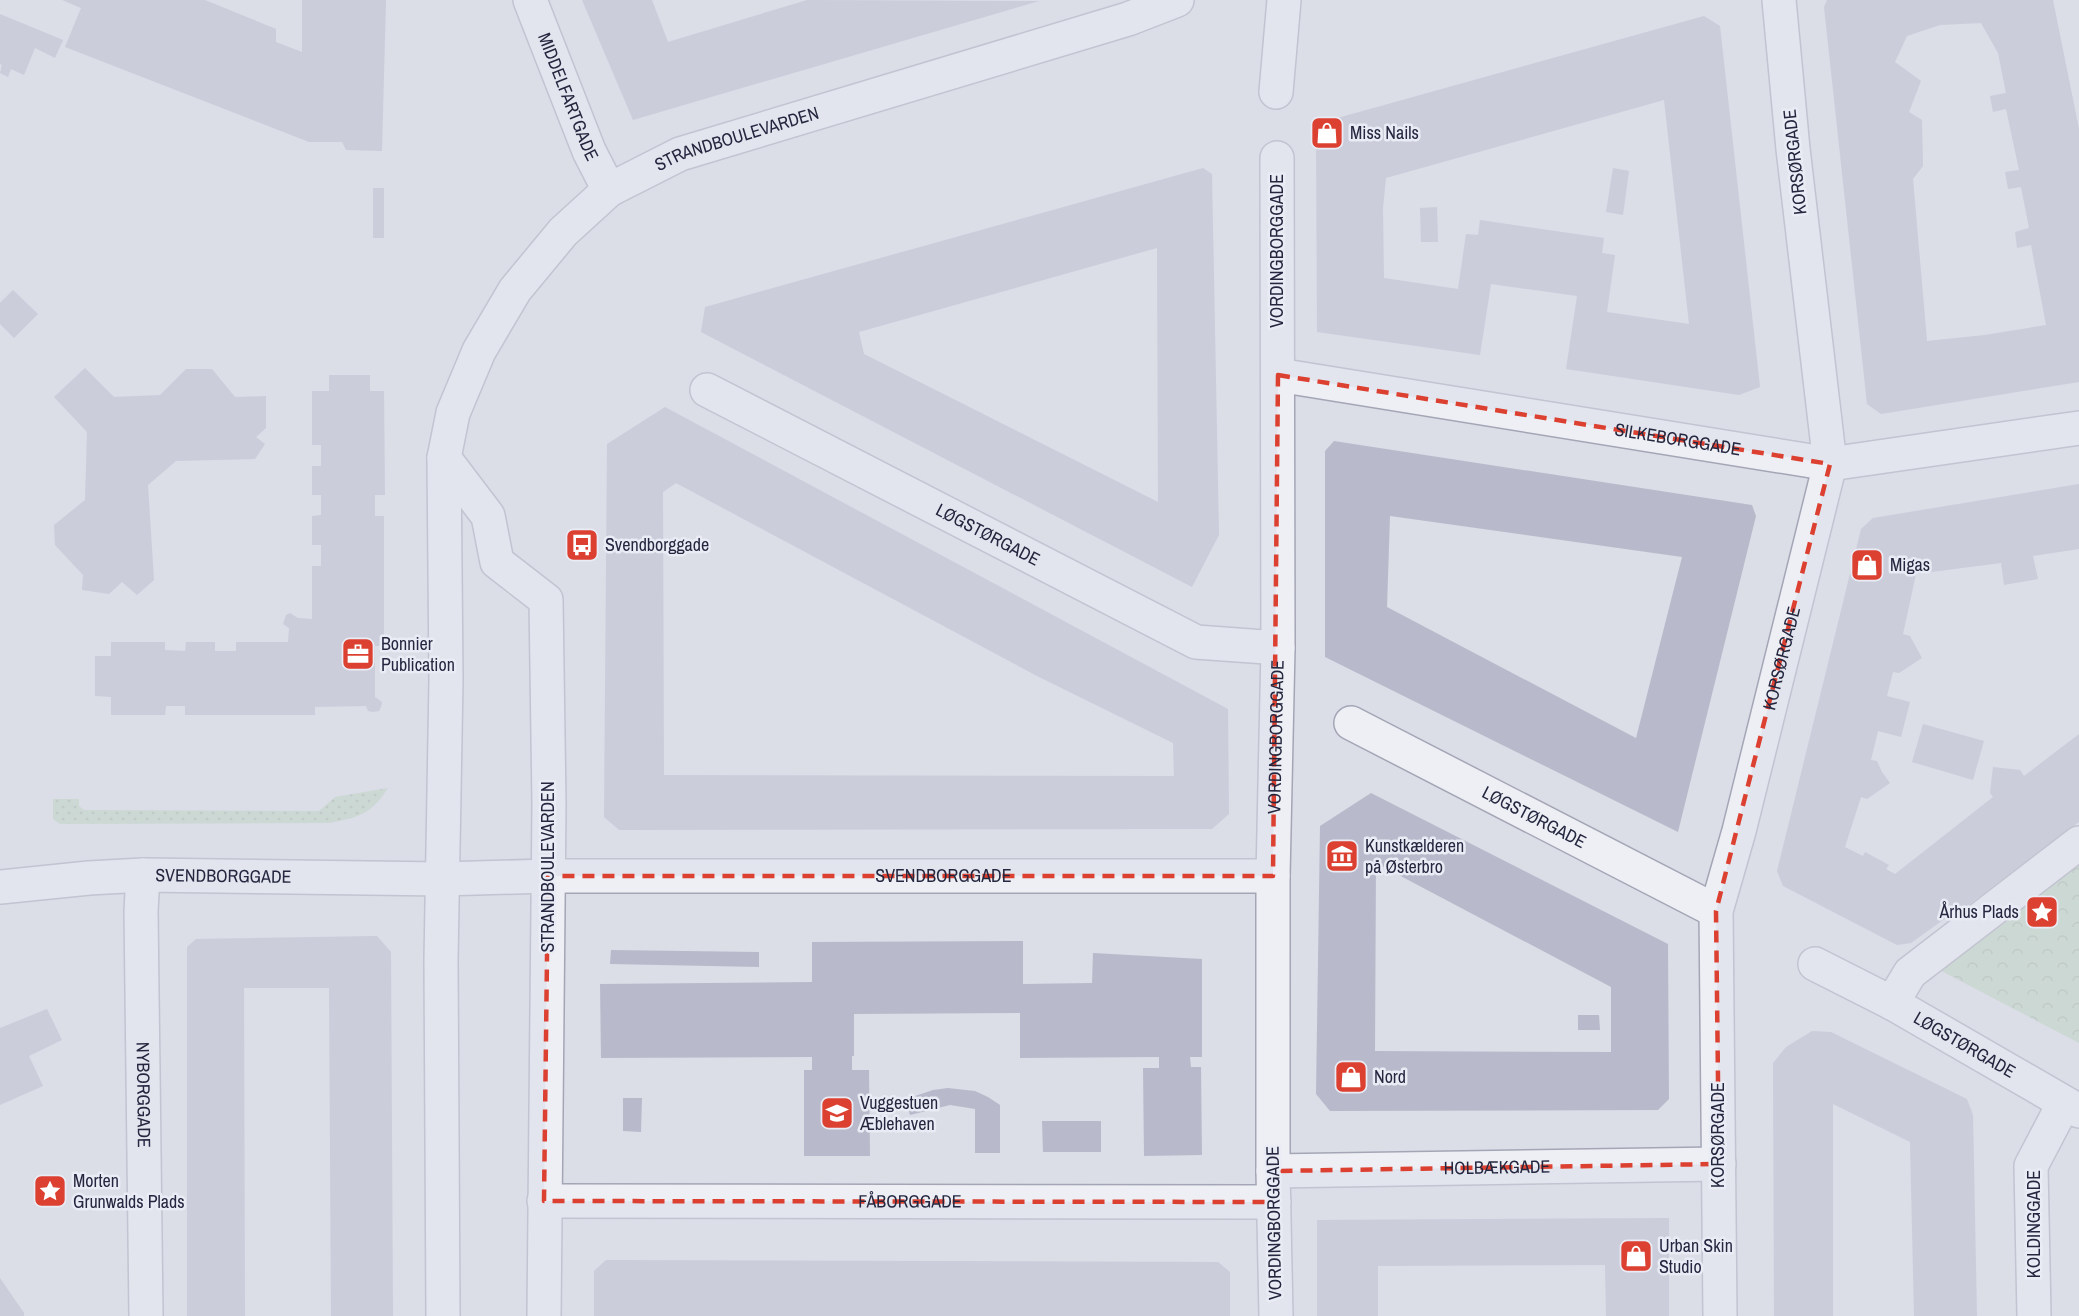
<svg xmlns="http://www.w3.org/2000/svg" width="2079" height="1316" font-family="'Archivo Narrow',sans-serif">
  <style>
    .grass { fill: url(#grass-dots) }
    .forest { fill: url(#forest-crowns) }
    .building { fill: #b8bacb; fill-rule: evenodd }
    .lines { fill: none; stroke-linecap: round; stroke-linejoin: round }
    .minor-casing { stroke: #a4a6b5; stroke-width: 36 }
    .tertiary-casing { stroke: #a4a6b5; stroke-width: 36 }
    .minor { stroke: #eeeff5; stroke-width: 33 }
    .tertiary { stroke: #eeeff5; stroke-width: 33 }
    .marked { fill: none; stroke: #dc4030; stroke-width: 4.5; stroke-dasharray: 12 8; stroke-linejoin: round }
    .labels { text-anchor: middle; stroke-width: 5; stroke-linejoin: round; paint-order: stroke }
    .street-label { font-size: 18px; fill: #24273f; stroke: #eaecf5 }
    .poi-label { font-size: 18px; fill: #24273f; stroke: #eaecf5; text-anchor: start }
  </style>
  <defs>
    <pattern id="grass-dots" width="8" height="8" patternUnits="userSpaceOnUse" patternTransform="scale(1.5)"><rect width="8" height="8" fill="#bbd2bb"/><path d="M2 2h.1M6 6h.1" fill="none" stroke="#a1b4a2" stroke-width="1.8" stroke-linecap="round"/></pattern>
    <pattern id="forest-crowns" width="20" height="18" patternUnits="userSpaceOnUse" patternTransform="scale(1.5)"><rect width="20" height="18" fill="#bbd2bb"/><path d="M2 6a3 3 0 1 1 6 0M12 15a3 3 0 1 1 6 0" fill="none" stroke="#a1b4a2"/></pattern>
  </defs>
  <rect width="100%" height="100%" fill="#dbdde7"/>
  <path class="grass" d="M388,788C370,815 361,816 330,823L60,824L53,819V799H79V806L84,810L319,811L335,797Z"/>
  <path class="forest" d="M2079,857V1043L1932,966Z"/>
  <g class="building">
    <path d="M62,0H205L276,29V42L302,52V0H386L382,151L346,150L342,142H309L65,47L81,8Z"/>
    <path d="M582,0H652L668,42L807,0L1039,1L633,120Z"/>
    <path d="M1827,0H2053L2079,129V382L1881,414L1867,404L1824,7ZM1981,23L1998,53L2006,93L1990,96L1993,112L2006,109L2019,170L2005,172L2008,189L2021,187L2029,228L2015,232L2017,248L2031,245L2046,325L1985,335L1927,341L1913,179L1923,166L1922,120L1909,112L1921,81L1895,62L1907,36L1940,25Z"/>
    <path d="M0,14L63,40L55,58L35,48L24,75L11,69L8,77L0,73L2,65L0,64Z"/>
    <path d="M1704,16L1720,26L1760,387L1739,395L1566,369L1577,296L1491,284L1480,355L1317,332L1316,124ZM1664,100L1689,324L1607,312L1615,255L1602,253L1604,238L1480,220L1478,235L1466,234L1458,289L1384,278L1383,208L1386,178Z"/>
    <path d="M1203,168L1212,174L1219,535L1192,587L701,332L705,307ZM1157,248L1158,502L864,354L859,332Z"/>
    <path d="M1613,168L1629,171L1623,215L1606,212Z"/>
    <rect x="373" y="188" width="11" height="50"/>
    <path d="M1437,207L1438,242H1421L1420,208Z"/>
    <path d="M13,290L38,314L14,338L0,324V303Z"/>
    <path d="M85,368L114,397L160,395L186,369H212L235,397L266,396V428L256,437L265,444L255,459L176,461L148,485L154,580L137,595L122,582L109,594L82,590L83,575L55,545L54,525L85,500L87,432L54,397Z"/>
    <path d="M329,375H370V391H384L385,495H375V516H384V646H375V697L382,702L381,707L379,711L373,712L368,711L366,706L315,707V715H185V706H166L165,715H111V697L95,696V656H111V642H165V650L185,651L186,642H215V651H236V642H288L289,628L283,624L286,615L290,613L298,618L312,619V566H321V545H312V516L321,515V495H312V466H321V445H312V391H329Z"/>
    <path d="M665,407L1228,709L1229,814L1212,829L619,830L604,817L607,444ZM676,483L1037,676L1173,743L1174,776L664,775L663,492Z"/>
    <path d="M1334,441L1752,505L1756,516L1678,832L1325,657V451ZM1390,516L1682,557L1636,738L1387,607Z"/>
    <path d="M2079,484V549L2033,556L2038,579L2004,585L2001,563L1916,574L1903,634L1910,636L1922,658L1899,673L1893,672L1887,696L1910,702L1901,737L1878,731L1871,760L1877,761L1882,772L1890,783L1867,799L1861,797L1845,847L1863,856L1865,852L1889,865L1886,869L1895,874L1993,797L1990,793L1993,767L2020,770L2024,776L2079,734V822L1959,912L1957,910L1911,943L1897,945L1783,886L1777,871L1861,529L1873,518Z"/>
    <path d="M1923,724L1984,741L1973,780L1912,762Z"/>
    <path d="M1371,793L1668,944L1669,1099L1658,1110L1330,1111L1316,1094L1320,826ZM1376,863L1611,987V1052L1375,1051Z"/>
    <path d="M377,936L391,952L393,1316H331L329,988H244L245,1316H187V947L196,939Z"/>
    <path d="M1023,941V984L1092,983L1093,953L1202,959V1057H1190L1191,1067H1201L1202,1155L1144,1156L1143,1068H1159V1057L1020,1058V1013L854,1014V1056H852V1070H869L870,1156H804V1070H812V1057L601,1058L600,984L812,982V942Z"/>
    <path d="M611,950L759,952V967L610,964Z"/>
    <path d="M47,1009L62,1040L29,1056L43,1086L0,1105V1028Z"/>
    <path d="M1578,1015H1599L1600,1030H1578Z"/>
    <path d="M1812,1031L1831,1032L1967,1099L1973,1115L1977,1316H1914L1910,1142L1833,1104V1316H1774L1773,1063L1786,1047Z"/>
    <path d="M948,1088L975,1091L988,1097L1000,1105V1153H975V1109L950,1105L910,1115L906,1099L933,1090Z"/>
    <path d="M623,1098H642L641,1132L623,1131Z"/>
    <path d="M1042,1121H1101V1152H1043Z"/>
    <path d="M1669,1218V1316H1606L1605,1265L1378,1266V1316H1317V1220Z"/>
    <path d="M606,1260L1218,1262L1230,1272V1316H594V1271Z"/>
    <path d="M0,1278L24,1313V1316H0Z"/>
  </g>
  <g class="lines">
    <g class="minor-casing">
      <g id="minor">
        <path id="s1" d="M530,0L589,151L609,190"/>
        <path id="s2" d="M1278,375L1830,464L2079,428"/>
        <path id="s3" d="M707,390L1196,642L1278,648"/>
        <path id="s4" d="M1351,723L1716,911"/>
        <path id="s5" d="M143,875L141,911L146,1316"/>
        <path id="s6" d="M0,887L89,878L143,875L442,879L548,876H1273"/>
        <path id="s7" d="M1815,964L1892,1003L2079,1111"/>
        <path d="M1892,1003L1910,973L2079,843"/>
        <path id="s8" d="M1273,1171L1719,1164"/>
        <path id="s9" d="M544,1201L1274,1202"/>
        <path id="s10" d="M1276,1316L1273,1171V876L1278,648L1277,158"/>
        <path id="s11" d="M1720,1316L1716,911L1739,831L1830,464L1793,149L1779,0"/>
        <path d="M2034,1316L2031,1166L2064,1103"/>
      </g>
    </g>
    <g class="tertiary-casing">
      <g id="tertiary">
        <path d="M1276,92L1284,0"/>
        <path d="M444,458L488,516L497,562L546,600L549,804L544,1316"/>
        <path id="s12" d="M443,1316L441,960L446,680L444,458L453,413L479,351L515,290L563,232L609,190L680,154L1128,19L1177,0"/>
      </g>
    </g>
    <use href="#minor" class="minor"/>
    <use href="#tertiary" class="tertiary"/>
  </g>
  <path d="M0 0H2079V1316H0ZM1278,375L1830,464L1716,911L1719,1164L1273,1171L1274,1202L544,1201L548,876H1273Z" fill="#dbdde7" fill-opacity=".55" fill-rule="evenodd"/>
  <path class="marked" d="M1278,375L1830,464L1716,911L1719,1164L1273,1171L1274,1202L544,1201L548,876H1273Z"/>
  <defs>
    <g id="shop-square" transform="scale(1.725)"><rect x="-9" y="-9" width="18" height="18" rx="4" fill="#dc4030" stroke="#eaecf5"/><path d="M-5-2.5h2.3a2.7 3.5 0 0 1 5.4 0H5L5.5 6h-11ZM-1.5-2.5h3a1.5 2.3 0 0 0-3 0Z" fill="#fff"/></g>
    <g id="bus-square" transform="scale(1.725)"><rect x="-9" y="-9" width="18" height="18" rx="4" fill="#dc4030" stroke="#eaecf5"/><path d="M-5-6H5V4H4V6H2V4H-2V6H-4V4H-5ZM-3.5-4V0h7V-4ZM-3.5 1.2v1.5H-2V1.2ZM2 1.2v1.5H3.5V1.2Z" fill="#fff"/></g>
    <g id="office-square" transform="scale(1.725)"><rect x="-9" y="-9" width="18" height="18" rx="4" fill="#dc4030" stroke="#eaecf5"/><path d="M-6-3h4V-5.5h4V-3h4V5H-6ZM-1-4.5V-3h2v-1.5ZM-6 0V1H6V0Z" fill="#fff"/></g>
    <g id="museum-square" transform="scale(1.725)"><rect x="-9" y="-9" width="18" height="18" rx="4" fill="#dc4030" stroke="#eaecf5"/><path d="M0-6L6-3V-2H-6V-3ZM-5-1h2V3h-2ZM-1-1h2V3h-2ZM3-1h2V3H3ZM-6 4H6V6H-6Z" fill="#fff"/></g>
    <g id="sight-square" transform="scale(1.725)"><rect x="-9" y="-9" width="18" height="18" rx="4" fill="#dc4030" stroke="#eaecf5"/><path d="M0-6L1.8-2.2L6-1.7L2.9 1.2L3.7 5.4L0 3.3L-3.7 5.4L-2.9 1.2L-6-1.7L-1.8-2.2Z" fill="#fff"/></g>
    <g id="school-square" transform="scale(1.725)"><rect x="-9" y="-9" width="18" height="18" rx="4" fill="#dc4030" stroke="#eaecf5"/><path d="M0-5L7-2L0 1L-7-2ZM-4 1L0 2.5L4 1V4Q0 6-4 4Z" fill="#fff"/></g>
  </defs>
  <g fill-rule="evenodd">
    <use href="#shop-square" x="1327" y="133"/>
    <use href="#bus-square" x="582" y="545"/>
    <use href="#shop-square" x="1867" y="565"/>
    <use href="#office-square" x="358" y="654"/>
    <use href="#museum-square" x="1342" y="856"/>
    <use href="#sight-square" x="2042" y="912"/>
    <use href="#shop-square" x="1351" y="1077"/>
    <use href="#school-square" x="837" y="1113"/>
    <use href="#sight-square" x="50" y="1191"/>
    <use href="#shop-square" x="1636" y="1256"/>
  </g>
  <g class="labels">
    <g class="street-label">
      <text dy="6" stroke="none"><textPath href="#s1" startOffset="104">MIDDELFARTGADE</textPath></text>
      <text dy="6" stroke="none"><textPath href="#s12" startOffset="1318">STRANDBOULEVARDEN</textPath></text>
      <text transform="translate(1795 162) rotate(-96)" y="6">KORSØRGADE</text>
      <text transform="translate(1277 251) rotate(-90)" y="6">VORDINGBORGGADE</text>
      <text dy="6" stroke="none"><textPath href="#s2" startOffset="405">SILKEBORGGADE</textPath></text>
      <text dy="6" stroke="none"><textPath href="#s3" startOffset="316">LØGSTØRGADE</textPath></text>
      <text dy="6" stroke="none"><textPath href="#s11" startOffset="666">KORSØRGADE</textPath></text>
      <text dy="6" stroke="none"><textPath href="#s10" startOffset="579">VORDINGBORGGADE</textPath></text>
      <text dy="6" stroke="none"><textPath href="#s4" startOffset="206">LØGSTØRGADE</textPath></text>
      <text transform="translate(548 867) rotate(-90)" y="6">STRANDBOULEVARDEN</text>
      <text dy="6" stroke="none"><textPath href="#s6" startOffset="944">SVENDBORGGADE</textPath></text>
      <text dy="6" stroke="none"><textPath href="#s6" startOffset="224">SVENDBORGGADE</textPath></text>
      <text dy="6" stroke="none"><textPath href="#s7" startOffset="170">LØGSTØRGADE</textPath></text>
      <text dy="6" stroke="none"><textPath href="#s5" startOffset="220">NYBORGGADE</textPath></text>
      <text transform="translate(1718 1135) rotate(-90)" y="6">KORSØRGADE</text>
      <text dy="6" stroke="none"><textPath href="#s8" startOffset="224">HOLBÆKGADE</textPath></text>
      <text dy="6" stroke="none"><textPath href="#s9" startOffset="366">FÅBORGGADE</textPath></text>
      <text transform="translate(1274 1223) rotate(-91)" y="6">VORDINGBORGGADE</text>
      <text transform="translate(2034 1224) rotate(-90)" y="6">KOLDINGGADE</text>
    </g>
    <g class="poi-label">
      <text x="1350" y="139">Miss Nails</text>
      <text x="605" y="551">Svendborggade</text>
      <text x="1890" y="571">Migas</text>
      <text x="381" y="650">Bonnier<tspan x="381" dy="21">Publication</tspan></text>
      <text x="1365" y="852">Kunstkælderen<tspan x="1365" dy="21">på Østerbro</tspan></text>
      <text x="2019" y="918" text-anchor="end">Århus Plads</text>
      <text x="1374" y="1083">Nord</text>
      <text x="860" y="1109">Vuggestuen<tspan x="860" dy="21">Æblehaven</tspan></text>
      <text x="73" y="1187">Morten<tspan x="73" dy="21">Grunwalds Plads</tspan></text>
      <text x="1659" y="1252">Urban Skin<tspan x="1659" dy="21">Studio</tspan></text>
    </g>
  </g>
</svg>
